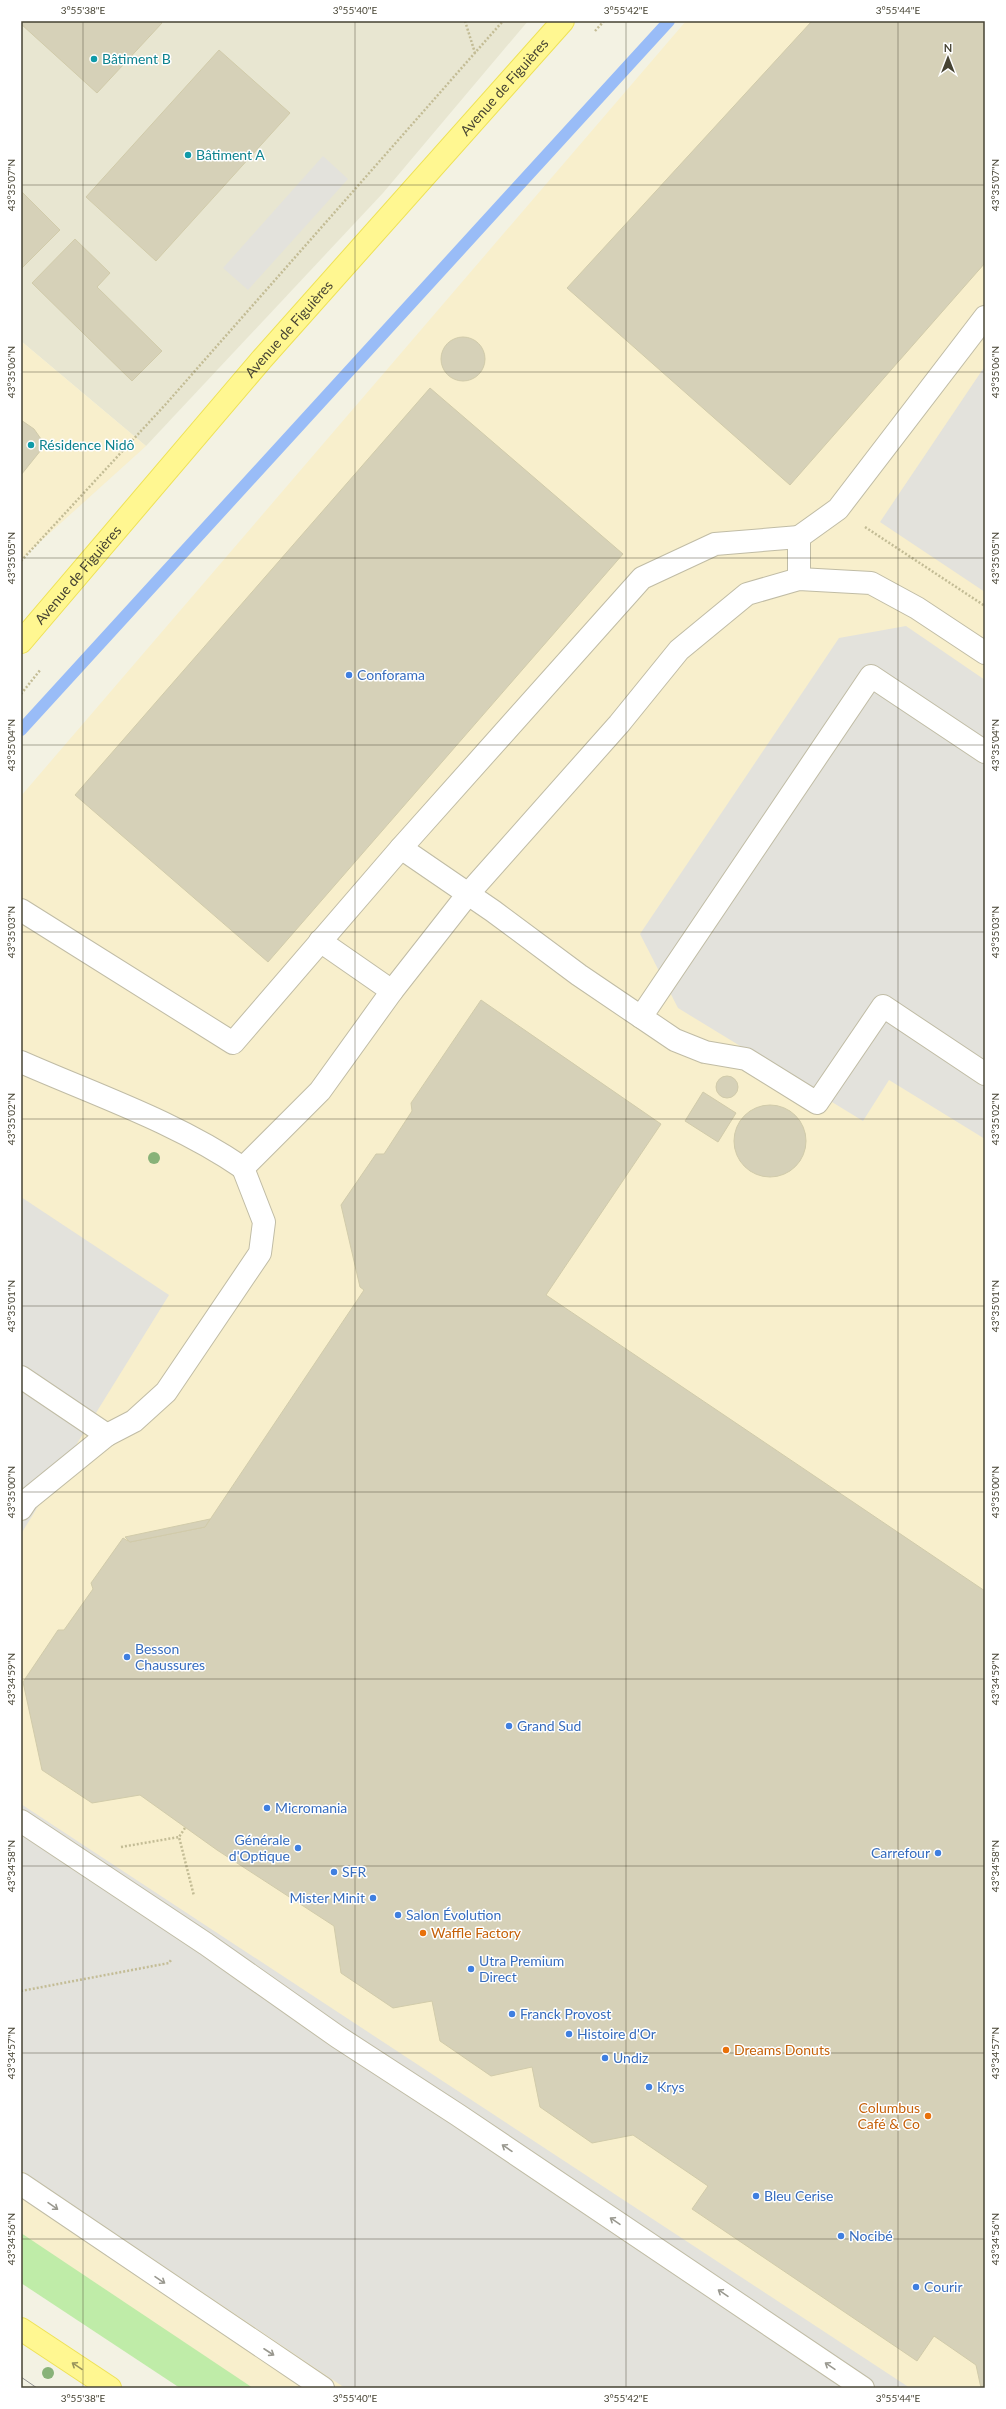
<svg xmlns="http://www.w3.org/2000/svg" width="1006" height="2409" font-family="Lato,sans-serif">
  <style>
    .residential { fill: #e8e6d1 }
    .commercial { fill: #f8efcc }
    .green { fill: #bfeca8 }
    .parking { fill: #e3e2dc }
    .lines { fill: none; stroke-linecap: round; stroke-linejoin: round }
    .stream { stroke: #99bcf7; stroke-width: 12 }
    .building { fill: #d6d1b8; stroke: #d1cbaa }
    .minor-casing { stroke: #c0bca5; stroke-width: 24 }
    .major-casing { stroke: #eee257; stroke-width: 24 }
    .path { stroke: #c3bc95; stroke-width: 2.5; stroke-dasharray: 2 2; stroke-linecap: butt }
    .minor { stroke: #fff; stroke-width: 22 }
    .major { stroke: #fff791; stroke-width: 22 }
    .tram { stroke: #949494; stroke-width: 1 }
    .tree { fill: #88b278 }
    .oneway { stroke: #99988f }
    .oneway2 { stroke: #99945d }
    .ticks { fill: none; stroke: #464333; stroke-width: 1; stroke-opacity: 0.45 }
    .culture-dot { fill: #0f9aa8; stroke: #fff; stroke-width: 1.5 }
    .shop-dot { fill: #3f7fe0; stroke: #fff; stroke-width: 1.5 }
    .food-dot { fill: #e8710a; stroke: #fff; stroke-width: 1.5 }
    .labels { text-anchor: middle; stroke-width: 3; stroke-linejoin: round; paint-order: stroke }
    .culture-label { font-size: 14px; fill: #0d838f; stroke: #fff; text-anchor: start }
    .street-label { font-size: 14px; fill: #464333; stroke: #fff }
    .shop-label { font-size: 14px; fill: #366cbe; stroke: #fff; text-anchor: start }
    .food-label { font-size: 14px; fill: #c56008; stroke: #fff; text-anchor: start }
    .neatline { fill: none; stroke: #464333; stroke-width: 1.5 }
    .ticks-label { font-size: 10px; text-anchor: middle; fill: #464333 }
  </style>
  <rect width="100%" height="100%" fill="#f3f2e3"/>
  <path class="residential" d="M21,21H528L383,193L146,446L21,341Z"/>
  <g class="commercial">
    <path d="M686,21H985V2388H204L21,2264V796Z"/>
    <path d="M21,341L146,446L21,559Z"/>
  </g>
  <path class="green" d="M21,2233L253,2388H180L21,2283Z"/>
  <g class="parking">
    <path d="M323,156L348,179L248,290L223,268Z"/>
    <path d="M985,366V592L880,522Z"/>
    <path d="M906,626L985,680V1139L889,1080L863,1121L678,1008L640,934L839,638Z"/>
    <path d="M21,1197L169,1295L21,1534Z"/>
    <path d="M21,1804L910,2388H345L21,2170Z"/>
  </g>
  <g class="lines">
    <path class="stream" d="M21,730L669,21"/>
  </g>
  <g class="building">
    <path d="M21,21H160L162,23L97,93L21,24Z"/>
    <path d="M812,21H985V263L790,485L567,288Z"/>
    <path d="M219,50L290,113L156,261L86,197Z"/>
    <path d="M21,191L60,230L21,269Z"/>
    <path d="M75,239L110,273L97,287L162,351L132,381L32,283Z"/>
    <circle cx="463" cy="359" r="22"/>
    <path d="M430,388L623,554L268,962L75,795Z"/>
    <path d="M21,420L34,429L41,439V450L21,475Z"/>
    <path d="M481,1000L661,1124L546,1295L985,1591V2388H981L976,2365L934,2336L917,2361L692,2209L708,2186L633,2135L592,2143L540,2107L532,2067L491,2076L440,2041L432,2001L393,2008L341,1973L334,1926L217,1850L140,1795L92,1803L42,1770L23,1682L58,1630H64L93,1589L91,1583L123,1538L130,1542L205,1527L364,1290L360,1287L341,1205L376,1154H384L412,1111L411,1103Z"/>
    <circle cx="727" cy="1087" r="11"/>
    <path d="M703,1092L736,1113L718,1142L685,1121Z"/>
    <circle cx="770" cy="1141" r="36"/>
    <path d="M210,1519L205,1527L130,1542L125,1537Z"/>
  </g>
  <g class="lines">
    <g class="minor-casing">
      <g id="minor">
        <path d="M799,579V537L838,509L985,317"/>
        <path d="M985,752L871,676L641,1017L675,1040L705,1052L746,1059L817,1103L883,1006L985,1074"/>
        <path d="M401,848L493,911L579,975L641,1017"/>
        <path d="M21,910L233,1043L401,848L642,578L715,544L799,537"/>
        <path d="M320,941L392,991"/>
        <path d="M21,1062C96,1095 176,1122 243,1168L320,1091L392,991L468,894L619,724L679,650L747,594L799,579L871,583L917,608L985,653"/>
        <path d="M21,1377L107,1435L134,1421L166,1392L260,1253L264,1222L243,1168"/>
        <path d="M21,1509L27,1500L107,1435"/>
        <path d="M21,1821L206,1944L338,2037L458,2115L863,2388"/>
        <path d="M21,2184L323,2388"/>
      </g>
    </g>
    <g class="major-casing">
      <g id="major">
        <path id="s1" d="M21,642L262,359L563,21"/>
        <path d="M21,2329L110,2388"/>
      </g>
    </g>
    <g class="path">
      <path d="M465,21L475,53"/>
      <path d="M595,31L604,21"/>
      <path d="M865,527L985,606"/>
      <path d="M21,561L165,405L503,21"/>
      <path d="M21,694L41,669"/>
      <path d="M185,1828L179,1837L194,1896"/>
      <path d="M121,1847L179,1837"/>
      <path d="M21,1991L169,1963L171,1960"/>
    </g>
    <use href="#minor" class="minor"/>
    <use href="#major" class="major"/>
    <path class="tram" d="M21,2377L37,2388"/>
  </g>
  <g class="tree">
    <circle cx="154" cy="1158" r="6"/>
    <circle cx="48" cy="2373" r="6"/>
  </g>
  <defs><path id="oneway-shaft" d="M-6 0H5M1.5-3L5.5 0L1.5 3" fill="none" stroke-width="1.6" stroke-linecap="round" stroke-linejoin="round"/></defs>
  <g class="oneway">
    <use href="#oneway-shaft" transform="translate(507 2148) rotate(-146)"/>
    <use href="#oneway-shaft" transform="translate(53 2206) rotate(35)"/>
    <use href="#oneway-shaft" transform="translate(615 2221) rotate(-146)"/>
    <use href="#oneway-shaft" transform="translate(160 2280) rotate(34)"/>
    <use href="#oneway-shaft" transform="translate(723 2293) rotate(-146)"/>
    <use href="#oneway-shaft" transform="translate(269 2352) rotate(33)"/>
    <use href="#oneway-shaft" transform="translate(830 2366) rotate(-146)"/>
  </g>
  <use class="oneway2" href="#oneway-shaft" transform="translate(77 2366) rotate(-146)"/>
  <path class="ticks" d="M83,21V2388M355,21V2388M626,21V2388M898,21V2388M21,185H985M21,372H985M21,558H985M21,745H985M21,932H985M21,1119H985M21,1306H985M21,1492H985M21,1679H985M21,1866H985M21,2053H985M21,2239H985"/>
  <g class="culture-dot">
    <circle cx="94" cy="59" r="4"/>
    <circle cx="188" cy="155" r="4"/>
    <circle cx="31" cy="445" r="4"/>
  </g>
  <g class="shop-dot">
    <circle cx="349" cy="675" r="4"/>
    <circle cx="127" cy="1657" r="4"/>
    <circle cx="509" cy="1726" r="4"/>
    <circle cx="267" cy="1808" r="4"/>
    <circle cx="298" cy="1848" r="4"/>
    <circle cx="938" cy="1853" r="4"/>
    <circle cx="334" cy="1872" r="4"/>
    <circle cx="373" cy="1898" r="4"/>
    <circle cx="398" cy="1915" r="4"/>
    <circle cx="471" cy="1969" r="4"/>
    <circle cx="512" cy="2014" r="4"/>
    <circle cx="569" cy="2034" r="4"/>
    <circle cx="605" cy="2058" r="4"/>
    <circle cx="649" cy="2087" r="4"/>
    <circle cx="756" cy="2196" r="4"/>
    <circle cx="841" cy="2236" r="4"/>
    <circle cx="916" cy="2287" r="4"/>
  </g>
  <g class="food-dot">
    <circle cx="423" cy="1933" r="4"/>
    <circle cx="726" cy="2050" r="4"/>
    <circle cx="928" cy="2116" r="4"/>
  </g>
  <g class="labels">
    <g class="culture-label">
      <text x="102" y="64">Bâtiment B</text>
      <text x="196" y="160">Bâtiment A</text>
      <text x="39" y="450">Résidence Nidô</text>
    </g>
    <g class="street-label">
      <text dy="5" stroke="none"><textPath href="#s1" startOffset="736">Avenue de Figuières</textPath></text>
      <text dy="5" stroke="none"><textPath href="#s1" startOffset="412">Avenue de Figuières</textPath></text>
      <text dy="5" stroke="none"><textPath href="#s1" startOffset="88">Avenue de Figuières</textPath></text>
    </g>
    <g class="shop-label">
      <text x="357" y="680">Conforama</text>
      <text x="135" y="1654">Besson<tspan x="135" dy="16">Chaussures</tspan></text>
      <text x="517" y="1731">Grand Sud</text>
      <text x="275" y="1813">Micromania</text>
      <text x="290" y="1845" text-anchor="end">Générale<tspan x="290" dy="16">d'Optique</tspan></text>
      <text x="930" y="1858" text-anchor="end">Carrefour</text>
      <text x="342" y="1877">SFR</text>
      <text x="365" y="1903" text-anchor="end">Mister Minit</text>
      <text x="406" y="1920">Salon Évolution</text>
      <text x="479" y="1966">Utra Premium<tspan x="479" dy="16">Direct</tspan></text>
      <text x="520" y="2019">Franck Provost</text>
      <text x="577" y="2039">Histoire d'Or</text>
      <text x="613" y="2063">Undiz</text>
      <text x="657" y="2092">Krys</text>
      <text x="764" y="2201">Bleu Cerise</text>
      <text x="849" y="2241">Nocibé</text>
      <text x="924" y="2292">Courir</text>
    </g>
    <g class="food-label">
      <text x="431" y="1938">Waffle Factory</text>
      <text x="734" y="2055">Dreams Donuts</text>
      <text x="920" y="2113" text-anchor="end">Columbus<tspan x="920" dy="16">Café &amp; Co</tspan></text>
    </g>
  </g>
  <rect width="1006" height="2409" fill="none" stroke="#ffffff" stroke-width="44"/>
  <g transform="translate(948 58)" stroke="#ffffff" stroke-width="3" paint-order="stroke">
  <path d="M0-3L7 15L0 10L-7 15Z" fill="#464333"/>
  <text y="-6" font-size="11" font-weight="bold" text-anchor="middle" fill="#464333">N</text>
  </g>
  <rect x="22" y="22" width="962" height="2365" class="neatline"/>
  <g class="ticks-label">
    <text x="83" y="14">3°55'38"E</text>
    <text x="355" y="14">3°55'40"E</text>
    <text x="626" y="14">3°55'42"E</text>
    <text x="898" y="14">3°55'44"E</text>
    <text transform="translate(11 185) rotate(-90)" y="4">43°35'07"N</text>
    <text transform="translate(995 185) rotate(-90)" y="4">43°35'07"N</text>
    <text transform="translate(11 372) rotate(-90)" y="4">43°35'06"N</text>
    <text transform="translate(995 372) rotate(-90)" y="4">43°35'06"N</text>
    <text transform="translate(11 558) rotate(-90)" y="4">43°35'05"N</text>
    <text transform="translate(995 558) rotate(-90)" y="4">43°35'05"N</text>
    <text transform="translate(11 745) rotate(-90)" y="4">43°35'04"N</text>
    <text transform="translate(995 745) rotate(-90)" y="4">43°35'04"N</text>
    <text transform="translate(11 932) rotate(-90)" y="4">43°35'03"N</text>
    <text transform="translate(995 932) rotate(-90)" y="4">43°35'03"N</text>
    <text transform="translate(11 1119) rotate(-90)" y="4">43°35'02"N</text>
    <text transform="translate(995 1119) rotate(-90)" y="4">43°35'02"N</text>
    <text transform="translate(11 1306) rotate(-90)" y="4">43°35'01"N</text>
    <text transform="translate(995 1306) rotate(-90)" y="4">43°35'01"N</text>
    <text transform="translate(11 1492) rotate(-90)" y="4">43°35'00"N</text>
    <text transform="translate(995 1492) rotate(-90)" y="4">43°35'00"N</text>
    <text transform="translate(11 1679) rotate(-90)" y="4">43°34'59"N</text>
    <text transform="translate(995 1679) rotate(-90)" y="4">43°34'59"N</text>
    <text transform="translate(11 1866) rotate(-90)" y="4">43°34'58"N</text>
    <text transform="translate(995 1866) rotate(-90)" y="4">43°34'58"N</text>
    <text transform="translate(11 2053) rotate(-90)" y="4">43°34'57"N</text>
    <text transform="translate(995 2053) rotate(-90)" y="4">43°34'57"N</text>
    <text transform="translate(11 2239) rotate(-90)" y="4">43°34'56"N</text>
    <text transform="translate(995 2239) rotate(-90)" y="4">43°34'56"N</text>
    <text x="83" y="2402">3°55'38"E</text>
    <text x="355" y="2402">3°55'40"E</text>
    <text x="626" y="2402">3°55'42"E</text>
    <text x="898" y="2402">3°55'44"E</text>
  </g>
</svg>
